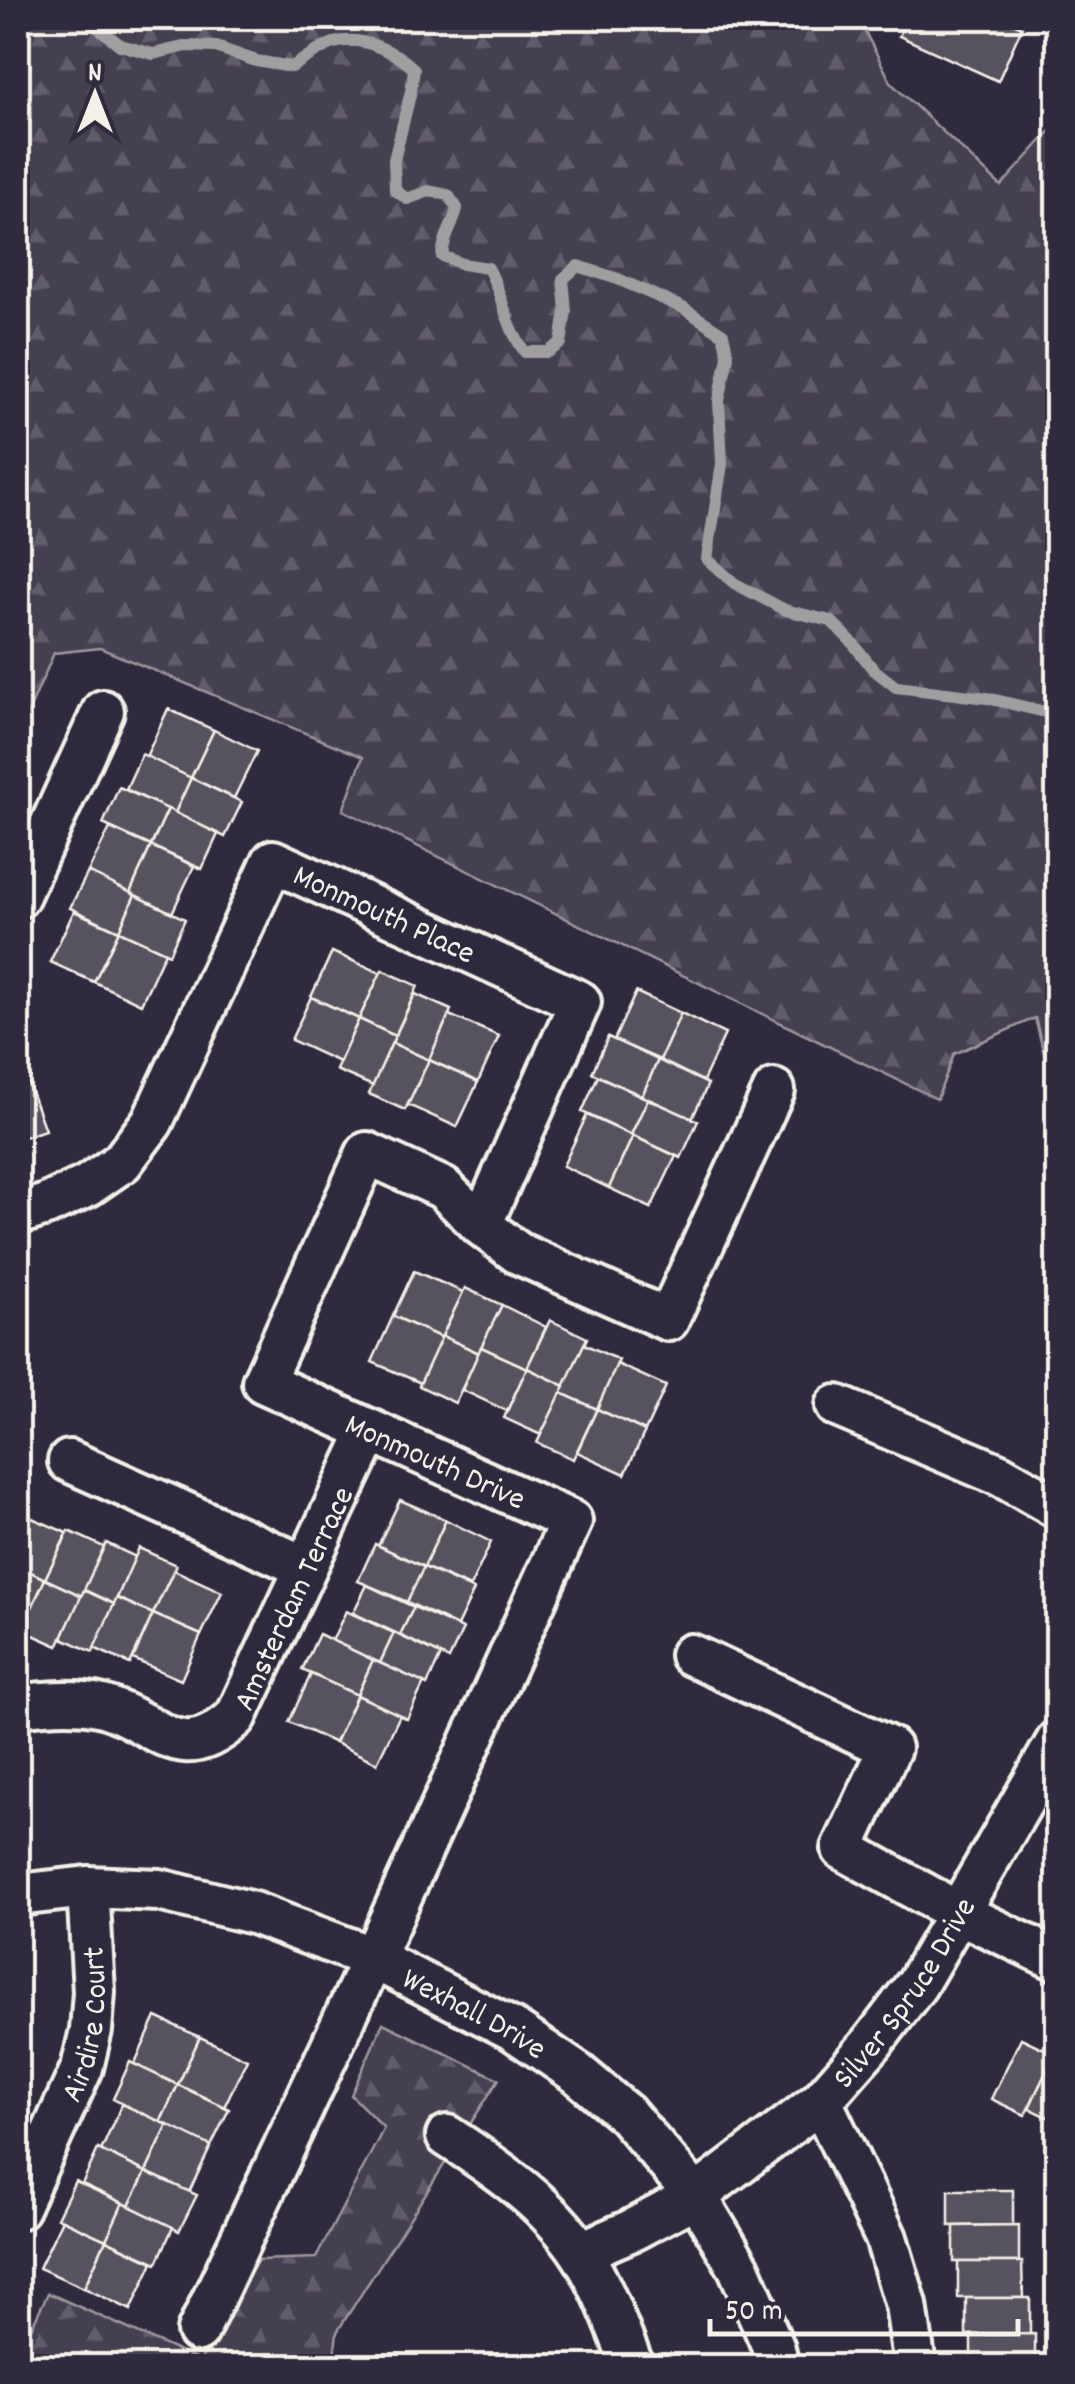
<svg xmlns="http://www.w3.org/2000/svg" width="1075" height="2384" font-family="Dekko,sans-serif">
  <style>
    .forest { fill: url(#forest-firs); stroke: #9c989c; stroke-width: 2.5 }
    .lines { fill: none; stroke-linecap: round; stroke-linejoin: round }
    .stream { stroke: #a19ea0; stroke-width: 12 }
    .building { fill: #56525f; stroke: #f4f1e8; stroke-width: 2.5 }
    .minor-casing { stroke: #f4f1e8; stroke-width: 48 }
    .minor { stroke: #2f2a3d; stroke-width: 40 }
    .labels { text-anchor: middle; stroke-width: 8; stroke-linejoin: round; paint-order: stroke }
    .street-label { font-size: 32px; fill: #f4f1e8; stroke: #2f2a3d }
  </style>
  <defs>
    <pattern id="forest-firs" width="22" height="20" patternUnits="userSpaceOnUse" patternTransform="scale(2.5)"><rect width="22" height="20" fill="#454050"/><path d="M5 1l3.5 6h-7zM16 11l3.5 6h-7z" fill="#605c69"/></pattern>
  </defs>
  <rect width="100%" height="100%" fill="#2f2a3d"/>
  <filter id="ink" filterUnits="userSpaceOnUse"><feTurbulence type="fractalNoise" baseFrequency=".01" numOctaves="2"/><feDisplacementMap in="SourceGraphic" scale="20" xChannelSelector="R" yChannelSelector="G"/><feConvolveMatrix kernelMatrix="1 2 1 2 8 2 1 2 1" color-interpolation-filters="sRGB"/></filter>
  <g filter="url(#ink)">
    <g class="forest">
      <path d="M18,18H858L892,84L1001,186L1057,124V1106L1035,1018L954,1054L937,1099L343,810L363,757L100,648L54,653L18,736Z"/>
      <path d="M383,2023L499,2079L337,2332L333,2366H18V2355L48,2293L200,2361L258,2260L316,2258L384,2128L351,2095Z"/>
    </g>
    <g class="lines">
      <path class="stream" d="M86,18L120,45L153,54L187,46L216,47L256,61L292,67C305,59 319,48 334,43C361,35 395,51 414,69L411,91L394,160L395,190L407,199L429,191L448,195L457,208C453,228 444,234 442,256L462,264L488,268C503,295 506,327 525,352H548L561,343L566,311L563,279L578,266L618,279L683,308L723,334L728,356L719,401L722,464L707,559L734,583L785,610L831,621L852,642L873,669L896,687L987,698L1058,715"/>
    </g>
    <g class="building">
      <path d="M908,18H1001L1022,27L998,81L899,36Z"/>
      <path d="M168,709L214,730L191,778L146,757Z"/>
      <path d="M214,730L257,751L234,798L191,778Z"/>
      <path d="M142,754L191,778L175,813L126,789Z"/>
      <path d="M191,778L242,802L225,837L175,813Z"/>
      <path d="M119,787L168,809L151,846L103,824Z"/>
      <path d="M168,809L218,834L202,869L151,846Z"/>
      <path d="M110,828L151,846L130,893L88,872Z"/>
      <path d="M151,846L194,866L172,913L130,893Z"/>
      <path d="M88,872L135,895L119,931L70,908Z"/>
      <path d="M135,895L185,919L169,954L119,931Z"/>
      <path d="M74,911L119,931L94,982L50,962Z"/>
      <path d="M119,931L165,952L141,1004L94,982Z"/>
      <path d="M332,952L381,973L359,1019L311,997Z"/>
      <path d="M382,970L418,986L395,1036L359,1019Z"/>
      <path d="M636,992L681,1013L660,1060L614,1040Z"/>
      <path d="M415,994L451,1010L429,1060L392,1043Z"/>
      <path d="M311,997L359,1019L339,1062L291,1040Z"/>
      <path d="M681,1013L725,1034L703,1081L660,1060Z"/>
      <path d="M449,1015L499,1036L478,1082L429,1060Z"/>
      <path d="M359,1019L395,1036L373,1086L336,1070Z"/>
      <path d="M608,1037L658,1060L642,1096L592,1073Z"/>
      <path d="M392,1043L429,1060L405,1110L369,1094Z"/>
      <path d="M429,1060L478,1082L457,1127L408,1105Z"/>
      <path d="M658,1060L708,1084L692,1119L642,1096Z"/>
      <path d="M598,1076L648,1099L631,1135L582,1112Z"/>
      <path d="M28,1083L45,1130L18,1139V1087Z"/>
      <path d="M648,1099L698,1121L681,1158L631,1135Z"/>
      <path d="M587,1115L633,1136L609,1188L563,1166Z"/>
      <path d="M633,1136L676,1156L651,1208L609,1188Z"/>
      <path d="M414,1271L463,1292L442,1338L393,1316Z"/>
      <path d="M465,1288L502,1305L479,1353L442,1336Z"/>
      <path d="M502,1305L546,1327L527,1368L481,1347Z"/>
      <path d="M393,1316L442,1338L421,1383L372,1362Z"/>
      <path d="M550,1320L587,1338L565,1386L527,1368Z"/>
      <path d="M442,1336L479,1353L455,1403L419,1386Z"/>
      <path d="M584,1344L619,1360L597,1409L561,1393Z"/>
      <path d="M481,1347L527,1368L507,1411L462,1390Z"/>
      <path d="M617,1364L666,1386L645,1431L597,1409Z"/>
      <path d="M527,1368L565,1386L541,1435L504,1418Z"/>
      <path d="M561,1393L597,1409L573,1459L537,1443Z"/>
      <path d="M597,1409L645,1431L625,1474L577,1452Z"/>
      <path d="M400,1500L446,1520L424,1567L378,1546Z"/>
      <path d="M18,1512L67,1533L45,1579L18,1566Z"/>
      <path d="M446,1520L491,1542L470,1587L424,1567Z"/>
      <path d="M69,1531L104,1547L82,1596L45,1579Z"/>
      <path d="M106,1543L136,1557L114,1604L84,1590Z"/>
      <path d="M375,1544L424,1567L407,1602L358,1581Z"/>
      <path d="M139,1548L176,1565L153,1614L117,1598Z"/>
      <path d="M18,1566L45,1579L24,1624L18,1621Z"/>
      <path d="M424,1567L474,1590L457,1626L407,1602Z"/>
      <path d="M174,1570L222,1592L201,1635L153,1614Z"/>
      <path d="M45,1579L82,1596L58,1646L22,1630Z"/>
      <path d="M367,1585L414,1607L400,1635L353,1613Z"/>
      <path d="M84,1590L114,1604L93,1652L62,1638Z"/>
      <path d="M117,1598L153,1614L130,1664L94,1648Z"/>
      <path d="M414,1607L463,1629L449,1659L400,1635Z"/>
      <path d="M346,1611L394,1633L380,1663L332,1641Z"/>
      <path d="M153,1614L201,1635L181,1680L133,1659Z"/>
      <path d="M394,1633L441,1655L427,1685L380,1663Z"/>
      <path d="M319,1634L373,1660L357,1695L302,1670Z"/>
      <path d="M373,1660L424,1683L407,1719L357,1695Z"/>
      <path d="M311,1674L357,1695L335,1743L289,1722Z"/>
      <path d="M357,1695L400,1715L377,1763L335,1743Z"/>
      <path d="M156,2017L200,2037L178,2085L134,2065Z"/>
      <path d="M200,2037L247,2059L224,2107L178,2085Z"/>
      <path d="M1021,2038L1055,2054L1025,2115L991,2099Z"/>
      <path d="M1057,2049L1058,2050V2122L1029,2108Z"/>
      <path d="M130,2062L178,2085L160,2123L113,2099Z"/>
      <path d="M178,2085L229,2109L211,2146L160,2123Z"/>
      <path d="M122,2104L168,2125L146,2172L101,2151Z"/>
      <path d="M168,2125L211,2146L189,2192L146,2172Z"/>
      <path d="M98,2149L146,2172L129,2206L82,2184Z"/>
      <path d="M146,2172L197,2195L179,2231L129,2206Z"/>
      <path d="M75,2181L123,2203L106,2240L57,2218Z"/>
      <path d="M949,2190H1013V2225L949,2226Z"/>
      <path d="M123,2203L173,2227L157,2263L106,2240Z"/>
      <path d="M62,2220L106,2240L84,2288L39,2268Z"/>
      <path d="M1019,2225V2262H954V2226Z"/>
      <path d="M106,2240L153,2262L131,2310L84,2288Z"/>
      <path d="M958,2262H1022L1023,2298H958Z"/>
      <path d="M966,2298H1030V2334L966,2335Z"/>
      <path d="M1035,2334V2366H971V2335Z"/>
    </g>
    <g class="lines">
      <g class="minor-casing">
        <g id="minor">
          <path d="M18,897L103,711"/>
          <path id="s1" d="M18,1214L46,1205L87,1186L122,1162L152,1122L273,861L580,1002L481,1225"/>
          <path d="M837,1406L1000,1475L1058,1508"/>
          <path d="M69,1461L305,1567"/>
          <path d="M691,1655L890,1748L843,1849L959,1913L1058,1960"/>
          <path id="s2" d="M18,1706C45,1702 76,1699 103,1706C159,1722 179,1770 236,1717L370,1431"/>
          <path id="s3" d="M18,1895L88,1887L159,1890L253,1913L373,1958L512,2029L577,2073L626,2114L696,2196L739,2268L774,2349L778,2366"/>
          <path d="M821,2101L886,2238L906,2305L915,2366"/>
          <path d="M447,2136C496,2168 548,2203 581,2253C604,2288 617,2328 633,2366"/>
          <path id="s4" d="M18,2208L82,2068L91,2030L94,1992L88,1887"/>
          <path id="s5" d="M581,2252L632,2230L696,2196L821,2101L872,2043L917,1984L1058,1740"/>
          <path d="M198,2331L373,1958L571,1521L263,1382L367,1153L443,1188L481,1225L518,1253L668,1320L774,1090"/>
        </g>
      </g>
      <use href="#minor" class="minor"/>
    </g>
  </g>
  <g class="labels">
    <g class="street-label">
      <text dy="11" stroke="none"><textPath href="#s1" startOffset="578">Monmouth Place</textPath></text>
      <text transform="translate(436 1460) rotate(24)" y="11">Monmouth Drive</text>
      <text dy="11" stroke="none"><textPath href="#s2" startOffset="365">Amsterdam Terrace</textPath></text>
      <text dy="11" stroke="none"><textPath href="#s5" startOffset="422">Silver Spruce Drive</textPath></text>
      <text dy="11" stroke="none"><textPath href="#s3" startOffset="482">Wexhall Drive</textPath></text>
      <text dy="11" stroke="none"><textPath href="#s4" startOffset="198">Airdire Court</textPath></text>
    </g>
  </g>
  <rect width="1075" height="2384" fill="none" stroke="#2f2a3d" stroke-width="60"/>
  <rect x="30" y="30" width="1015" height="2324" fill="none" stroke="#f4f1e8" stroke-width="4" filter="url(#ink)"/>
  <g transform="translate(95 95)" stroke="#2f2a3d" stroke-width="8" paint-order="stroke">
  <path d="M0-8L18 38L0 25L-18 38Z" fill="#f4f1e8"/>
  <text y="-15" font-size="28" font-weight="bold" text-anchor="middle" fill="#f4f1e8">N</text>
  </g>
  <path d="M710 2319v15h308v-15" fill="none" stroke="#f4f1e8" stroke-width="5"/>
  <text x="725" y="2319" font-size="30" fill="#f4f1e8" stroke="#2f2a3d" stroke-width="8" paint-order="stroke">50 m</text>
</svg>
